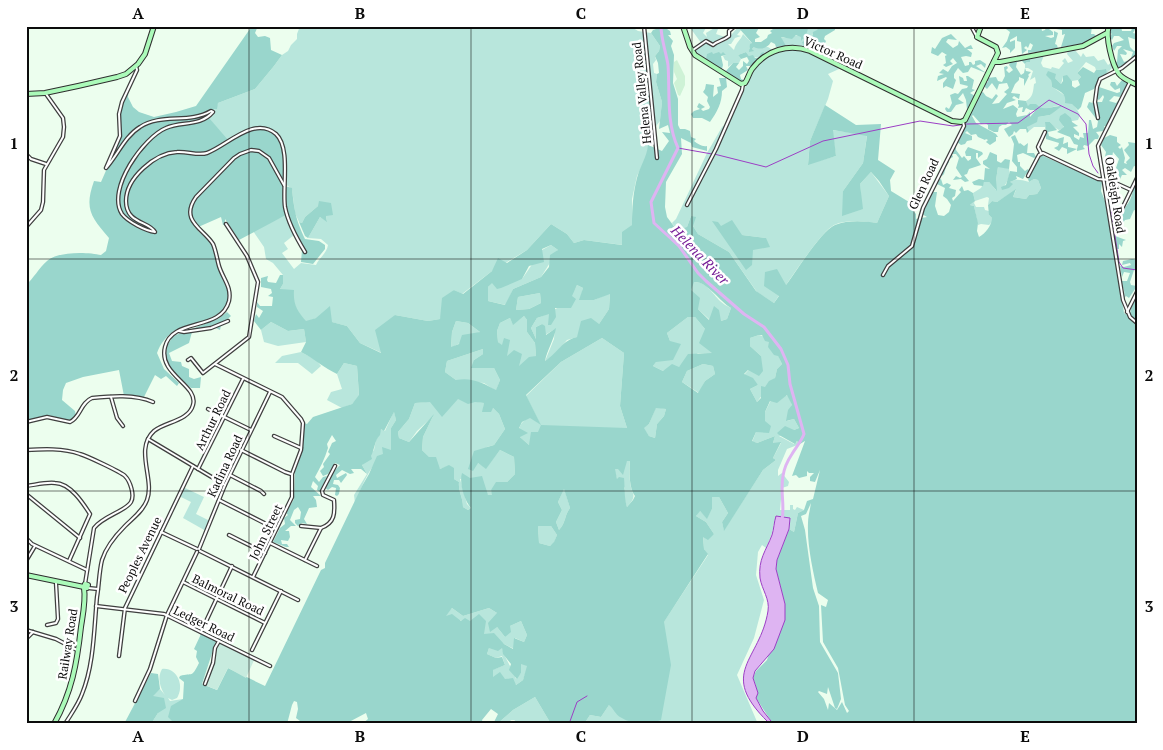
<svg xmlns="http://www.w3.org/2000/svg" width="1163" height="750" font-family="'PT Serif',serif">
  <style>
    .farmland { fill: #cef2d6 }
    .green { fill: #b8e6dc; fill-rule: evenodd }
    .forest { fill: #99d6cc; fill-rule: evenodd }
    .pitch { fill: #c7ebde }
    .water { fill: #deb4f2; stroke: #9c3fc5 }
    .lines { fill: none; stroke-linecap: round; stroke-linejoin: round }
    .stream { stroke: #9c3fc5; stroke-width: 1 }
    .river { stroke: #deb4f2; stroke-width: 3 }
    .street-casing { stroke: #3f3f3f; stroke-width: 4.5 }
    .secondary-casing { stroke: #2e2e2e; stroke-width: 6 }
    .street { stroke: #fff; stroke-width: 2 }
    .secondary { stroke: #abfab9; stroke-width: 4 }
    .grid { fill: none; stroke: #0c0c0c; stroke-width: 1; stroke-opacity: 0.55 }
    .labels { text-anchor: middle; stroke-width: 5; stroke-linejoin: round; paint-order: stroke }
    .street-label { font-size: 12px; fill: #0c0c0c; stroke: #fff }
    .water-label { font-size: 14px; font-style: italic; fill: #751d96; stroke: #fff }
    .neatline { fill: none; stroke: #0c0c0c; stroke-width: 2 }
    .grid-label { font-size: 16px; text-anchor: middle; font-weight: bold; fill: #0c0c0c }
  </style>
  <rect width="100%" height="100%" fill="#ecfeee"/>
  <path class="farmland" d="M677,60L685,76V85L680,96L678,95L674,83L677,79L674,72V62Z"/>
  <g class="green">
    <path d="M300,26H630L638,31L651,33L660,46L659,51L655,56L656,60L653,64L654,73L657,74L656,82L662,102L660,121L650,134L647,156L637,176L632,199V225L623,245L584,240L574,243L567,234L551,224L527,250L492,271L462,294L454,290L440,319L428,321L395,315L382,353L360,343L347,326L316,318L306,322L297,312L293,299L280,289L283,284V275L273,263L266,259L264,247L253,231L286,215L294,235L284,243L288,249L282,253L294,269L301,263L316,265C319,258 327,253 328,245L321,239L308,238L320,217L327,221L326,216L318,206L305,217L302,223L299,222L295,213L292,189L228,142L209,118L213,115L218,103L255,89L274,66L282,55L288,51L291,45L297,39V34Z"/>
    <path d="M687,26H707L703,33L707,37L706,33L716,27L718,29L716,34L725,37L722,38L723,41H726L738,27L741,30L737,35L741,36L735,38L731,44H728L734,50C736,42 741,40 743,34L752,43L749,49L753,51L752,49L754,47H768L771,49H774L765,53L764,52L759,58L749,56L746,52L738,55L741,59L739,63H733L728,67V61L725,60L723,56L726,55L721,54L706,60L696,54L695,50L699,45L702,44L691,29Z"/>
    <path d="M805,26H816L818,28L817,31L812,34L810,43H807L806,41L802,42L803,46L784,45L781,37L784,38L799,35L801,36V40L808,29L804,28Z"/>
    <path d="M798,47L835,66L839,69L828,74L833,81L828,99L810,141L808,164L836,156L832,130L867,135L863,163L843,191L861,200L860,184L871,172L889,196L877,223C863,221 847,219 834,225C820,232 785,287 774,303L757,292L729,252L698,234L693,226L691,216L687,227L676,229L672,223L676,219L707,153L722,127L728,122L741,97L752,72L763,58L773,53ZM742,235L766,238L752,250V265Z"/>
    <path d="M1074,49L1081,57L1083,53L1086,57L1094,56L1098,61L1104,59L1108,65L1111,63L1112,68L1107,73L1105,69L1096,70L1095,67L1086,62L1077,73L1081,77L1078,80L1072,81L1067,76L1063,77L1061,84L1055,78L1051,80L1052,87C1063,93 1074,103 1080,115L1078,120L1062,123L1064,128L1059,130L1054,127L1050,122H1045V127H1034L1029,131L1027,127L1038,117L1050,115L1060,105L1045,109L1028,107L1026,101C1033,97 1033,92 1034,84L1036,83L1035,77L1030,80L1033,71L1028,68H1025V64L1027,62H1030V57L1044,55L1041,63L1043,67L1051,69L1052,67L1059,69L1064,63L1062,61L1065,58L1068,63L1073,61L1067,54L1068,51Z"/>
    <path d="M1002,166L1009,169C1011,176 1006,184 1002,190C1012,179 1015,178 1029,182L1034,179L1038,180L1041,188L1037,194L1029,195L1026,199L1013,197L1016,190L997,202L992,201L988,205L989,198L987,197L975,201L974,203L976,207H984L985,210L989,211V215L992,218V222L989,225L981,224L978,225L974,206L970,205L975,201L973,193L981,188L984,182H989L996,190V180L998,167Z"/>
    <path d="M551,245L558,250L541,277L513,289L506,305L488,301V287L492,282L522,279L542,250Z"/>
    <path d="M693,282C706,281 712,293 720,301C723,304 727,306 731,308L727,319L721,321L710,320L698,309L690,290Z"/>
    <path d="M577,285L583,288L580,300H594L610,293L609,309L599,324L577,337L567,340L553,356L545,361L554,339L555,329L545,335V329L542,324L536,327V339L531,328L537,318C553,313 570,301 577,285Z"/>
    <path d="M540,293L541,303L529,309L516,310L518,297Z"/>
    <path d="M524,316L527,320V332L535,343L536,356L519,367L507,356L502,346L498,342L497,331L500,323L510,318L513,324Z"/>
    <path d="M688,317H695L705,329L713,354L698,353L679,367L663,371L653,366L670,341L667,333Z"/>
    <path d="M456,321L468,323L480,332L451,348L452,332Z"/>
    <path d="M271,322L288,331L304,329L306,342L278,346L264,342L261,330Z"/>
    <path d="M759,335C771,337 777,354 782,364L777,369L775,378L757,402L750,389L758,385L744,375L761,356L750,346V338Z"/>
    <path d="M602,338L624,353L620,406L627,428L538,432L529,445L519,436C518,426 521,422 530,417L540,424L526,396L561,362Z"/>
    <path d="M483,349V354L474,360L494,368L500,380L496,391L484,383L456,380L445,372L447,361Z"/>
    <path d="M301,352L316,360L321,366L312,374L298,363H275L282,356Z"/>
    <path d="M344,363L357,366L359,396L352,404L342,408L327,400L331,392L342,389L337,374Z"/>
    <path d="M703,364L713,366L715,374L705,381L699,393L682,382L687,371Z"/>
    <path d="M788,395L792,405L787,421L794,419L799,428L779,436L794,444L798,441L800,444L787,449L778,470V476L782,473L789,482L788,486L782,488L780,510H790V505H793V509L795,510L797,507L804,510L798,513L794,532L789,529L790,518L774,523C773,532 770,539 766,548L762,545L758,552L756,575L764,600L754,638L737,675L758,724H584L590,715L601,717L708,555L704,549L703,536L714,534L706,522L696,516L699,510L707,518L712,509V497H719L728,513L722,522L724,530L763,470L776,460L773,458L781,443H773L775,436L757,443L752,442L756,432L765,421V412L771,400Z"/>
    <path d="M458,399L484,403L483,412L493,408L499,414L505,429L494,445L487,447L478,463L486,468L500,450L514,457L515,474L507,482L491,490L493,495H488L470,478L460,479L467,504L471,508L468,510L463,507C463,497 458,492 459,482L454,479L449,466L440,469L422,450L423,437L433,416L417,431L409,442L399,438L398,432L409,419L415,403Z"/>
    <path d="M656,407L666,409L664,416L657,424L655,438L649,436L643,428L649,424Z"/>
    <path d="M394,411L396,420L391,428V450C372,459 363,484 355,503L354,495L367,474L362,465L374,450L376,440L381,429L385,431Z"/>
    <path d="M627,461H630C629,466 629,475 630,481C631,495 639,494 627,507L623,494L625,488L617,479L614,469H618Z"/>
    <path d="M183,487L204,497L196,514L210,521L206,531L183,518L191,502L179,496Z"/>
    <path d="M564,488L570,508C564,516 566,523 559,530L556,522L562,510L558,502Z"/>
    <path d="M538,526H551L557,535L554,543L550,546L539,543Z"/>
    <path d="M452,608L463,616L489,608L497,613V627L505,637L510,626L521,621L527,635L524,642L515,638L514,649L484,634L470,621H462L445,616Z"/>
    <path d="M502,647C503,656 513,669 516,679L521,673V663L528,666L523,680L516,685L505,679L493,678L492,670L505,665L502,656L496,658L487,654L489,648Z"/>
    <path d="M162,669C177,667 185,686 177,698L172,700L168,698L170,701L183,699L171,724H151L158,713L152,696L160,689L165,695C160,688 157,677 162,669Z"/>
    <path d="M535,697L551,724H513L515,720H511L508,724H497L513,710Z"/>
  </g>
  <g class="forest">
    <path d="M252,26H258L255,33L258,37L265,36L270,38L271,50L282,55L274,66L255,89L218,103L217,109L204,112L228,140C235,136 242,132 249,129C255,126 262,126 268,129C291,137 285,167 285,186L292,188C294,210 296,220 305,239L319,241L325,245V249L313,264L301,262L302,250L286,215L239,240L225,219V225H223L221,217L196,228C200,234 207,238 212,244C216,251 216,262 219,270C222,275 226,281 228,287C236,319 196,321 176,330C167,335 160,344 157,353L164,369L179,383L177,386L166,376L161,379L155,375L144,397L124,396L119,370L83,377L66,383L63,390L62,400L75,411L76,417C67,424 61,418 52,416C44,415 34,420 26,421V285C33,279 39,268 47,261C58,251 88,252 101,255L106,251L109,238C91,217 84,209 94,181L101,182L119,141L121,131L120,111L129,86L128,97L133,107L139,112L154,117L176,112L196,106Z"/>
    <path d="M656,26H667V29L670,31L671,35H668L673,41L671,46L674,55L673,83L678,99V125L680,129H685L690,131L691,137L696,139L694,141C698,144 702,147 707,146V151L692,147L691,143L681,138L682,154L666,182L665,207L667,217L676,229L687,227L691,216L696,217L693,226L698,234L729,252L756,291L774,303L779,296L764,286L765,272L777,269L786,285C796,272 821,231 835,225C848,220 863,221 877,223L889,196L879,181L871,172L860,184L863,209L842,216L843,191L863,163L867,136L833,130L836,156L808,165L810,141L825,105L856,125L881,124L878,160L895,171L890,180L891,191L909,202L914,198L917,200L909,206L916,214V219L927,217L922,214L931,192H937L935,206L938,215L944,216L949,212L951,205L947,199L943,196L945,188L937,184V180L941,179L943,185L947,183L951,185L949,188L956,190L955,196L952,198L953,201L961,192L959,190L962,186L964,191L968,190L973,193L975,201L970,205L974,206L978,223L977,231L979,237C985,234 992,225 992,218L989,215L988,205L992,201L997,202L1016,189L1013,197L1026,199L1029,195L1037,194L1041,188L1038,180L1034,179L1029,182L1028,179L1041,155L1102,182L1101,191L1107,206L1113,235V231L1115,236L1126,240L1123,241L1122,247L1119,244V249H1114L1124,313L1134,319L1130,315L1131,308L1137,294V724H771L768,722L771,721L756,698V686L753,678L756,671L767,660L785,604L776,569L777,560L789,529L794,532L798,513L804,510L807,501L813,499L820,470L815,482L810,481V477L814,473H809L807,471V476L799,478L796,475L792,476L805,441L800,444L797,441L795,444L779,435L777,433L785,426L794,430L799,428L794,419L786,421L788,410L792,405L787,395L777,403L770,401L765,412V421L771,426L769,433L756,432L752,441L757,443L775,436L773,443L781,442L773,458L776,460L763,470L724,531L722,522L728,513L719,497H712V509L707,519L700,511L696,516L706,522L714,534L708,540L703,537L704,549L708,554L664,622L671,665L661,720C648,725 633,725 620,717C616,715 613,708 609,705L601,717L590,715L584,724H551L535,697L513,710L497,724H493L498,714L491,709L482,720L483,724H362L368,719L366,713L349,722L348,724H304L296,718L298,709L297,702L294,701L292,705L287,724H171L172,721L168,717L171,706L183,699L184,682L179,678L180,676C193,672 191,679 199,663L196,657L197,651L194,649L201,634L216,641L202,684L217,690L228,668L265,686L321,570L325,568V563L362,486L369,474L377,456L383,454L382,447L391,450V428L396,420L394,412L384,431L381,429L380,435C374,441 375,449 371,456L372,459L362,465L367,474L361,469H351L354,473L350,474L342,470L336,475L337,478L346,473L347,475L341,483L339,480H334L333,484L338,485L340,488L339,494L337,496L335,495L336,488L332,487L328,490L325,488L334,471L340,465L335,463L328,474L323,476L320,471L324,467L323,464L330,454L328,452L332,443L336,441L332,435L327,444L328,448C325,458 320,468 315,477L319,482L323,477L327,476L320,492L317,490L318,486L313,481L311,487L321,496H313L316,500L317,507L309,508L304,519L307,524L302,523L298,526L295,523V520L300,519L301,512L298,507L294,510L290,520L296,526H291L285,531H289L290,537L288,541L281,540L282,544H287L289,547H286L273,542L280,528L285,524L284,518L288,515L286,513L294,499L295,472L301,451L304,423L307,424L313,417L352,404L359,395L357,366L344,363L337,374C324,368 315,359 301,352L306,342L304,329L288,331L271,322L261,330L254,321L256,314L259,318L263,311L257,307V302L260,306H272L273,297L268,296L272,293L271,289L261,287V278L268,276L267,280L268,282L276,283L280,275H283V284L280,289L294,290C293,304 297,311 306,321L316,318L330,306L332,322L347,326L360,343L381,353L375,330L395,315L428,321L440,319L442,298L454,290L463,294L492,271L498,258L507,263L527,250L551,224L567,234L574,243L584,240L622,245V232L632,225C632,209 633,193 637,178C640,166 647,157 648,145L662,151L669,141L662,132L670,133L668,125L659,129L662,102L656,82L657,74L659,73L658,63L655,56L659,51L660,46L651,33L653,30L656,29ZM551,245L558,250L550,255L549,267L541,277L513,289L505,305L488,301V287L492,283L497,289L501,288L522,279L529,266L544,262L542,249ZM694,282C707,281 719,301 731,308L727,319L721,321L719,310L714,306L709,320L698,309L700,298L691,290ZM577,285L583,288L579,300H594L610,294L609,309L599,324L591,318L581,321L577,337C561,341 559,352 545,361C547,350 554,340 556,328L546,335L545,326L542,324L536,327V339L531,328L537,318L549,314L548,325H551L556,317L555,308H571L576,299L572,296ZM540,293L541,303L529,309L516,310L518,297ZM524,316L527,320V332L535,343L536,356L529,357L519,366L522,354L514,350L507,356L510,340L504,338L502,345L498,342L497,331L500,323L510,318L513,325ZM688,317H695L705,329L699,343L712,353L688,354L679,367L672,364L663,371L653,366L656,362L673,360L681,344L670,341L667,333ZM456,321L468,323L480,332L462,335L459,344L451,347L452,332ZM759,335H762L765,341L769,342L768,347L774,355L778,356L782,364L777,369L775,378L769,381L765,387L761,386V398L757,402L750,389L758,385L753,378L744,374L748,370L759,376L763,371L761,356L750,346V338ZM602,338L624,353L620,406L627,428L541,425L526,395L561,362ZM483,349V354L474,360L471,368H494L500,380L496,390C483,383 472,377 456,380L445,372L447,361ZM703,364L713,366L715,374L705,381L698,393L682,382L687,371ZM458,399L468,404L475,402L484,403L482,412H491L493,408L499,414L505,429L494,445L474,451L468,469L473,471L478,463L486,469L500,450L514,457L515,474L507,482H496L491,490L492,495H488L482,476L470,478L462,473C459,483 464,500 471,508L468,510L463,507C463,497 458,492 459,482L454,479V468L449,465L440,469L436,457H429L422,450L423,437L434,414L409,442L399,438L398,432L409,419L415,403L430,402L442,417ZM656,408L666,409L664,416L657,424L655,438L649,436L644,428L649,424ZM530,418L541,425L538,432H531L529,445L520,437L528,433L519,428L522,422ZM627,461H630C629,470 629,488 635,496L633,500L627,507C624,497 625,489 624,478L619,477L617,479L615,469H618L623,475ZM564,489L570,508C564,516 566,523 559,530L556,522L562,510L558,502ZM811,503C810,510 808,516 808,523C807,546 813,571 818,593L828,600L826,607L821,605L823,642L838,668L845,705L849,711L847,713L842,702L837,710L829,703L828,710L824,699L818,692L819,691L827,694L828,687L835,708L837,709L841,699L838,673L820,642L819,606L813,588L805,530L801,516L806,514ZM538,526H551L557,535L554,542L550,546L539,543ZM452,608L463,616L489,608L497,613L488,623L490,632L497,627L505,637L511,632L510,626L521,621L527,635L524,642L514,638L513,649L504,644L494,633L484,634L486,621L479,614L470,621L465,618L461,621L452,614L446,616ZM489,648L498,651L502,648L503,654L511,664L509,670L517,679L521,673V664L527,666L523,680L516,685L513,678L505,679L500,672L493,677V670L505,665L502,657L496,658L487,654Z"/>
    <path d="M737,26H760L756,33L760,37L755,39V42H761L767,38L768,35L772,33L770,31L773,29L772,26H805L804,28L808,29L806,35L801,41V37L796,35L792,39L781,37L786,46L776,47L775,44L771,42C767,49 760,50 754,47L752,49L754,51L749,52L750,44L752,43Z"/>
    <path d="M816,26H842L835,27V30L825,36L824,39L826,41L820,54L803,46L802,42L806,40L807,43H810L809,37H812L813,32L817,30L818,28Z"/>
    <path d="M1007,26H1041L1042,31L1045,30L1047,26H1052L1049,29L1053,32V35L1045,36L1051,38L1054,37V31L1058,33L1055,44L1057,45L1058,49L1028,53V50H1031L1033,45L1030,43L1028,48L1026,46L1024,48L1027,50L1022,54L1021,42L1017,41V36L1010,40V42L1015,40V48L1010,53V50L1006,47L1002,48L1007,41L1010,32L1006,29Z"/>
    <path d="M1057,26H1085L1086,28L1088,26H1092L1091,34H1094L1096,36L1081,44L1061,47L1065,34L1062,35V30L1056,29Z"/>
    <path d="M1113,26H1121L1122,31H1131L1133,26H1137L1133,33L1137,34V40L1128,37L1130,47L1134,51L1137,50L1136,58H1131L1133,52L1123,49L1127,53L1126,55L1120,54L1124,62L1133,59L1122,68L1117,67L1113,60L1117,62L1118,50L1122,46H1117L1114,51L1112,46L1114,43L1124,40L1119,36H1114L1112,40L1109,36L1112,34L1108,32L1110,29H1114Z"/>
    <path d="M951,34L957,40L948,39L946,42L953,48L958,45L959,41L965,48L971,45L973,49H967L972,53L971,57L966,56L961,57L965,66L969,65V62H971L973,65L975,64V61L980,60L986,64L985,68L981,64L976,66L986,73L971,67L968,72L963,73L958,68L954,74V78L956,80L953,89L946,86L943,88V83L947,78L946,77L937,81L938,76L944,74L939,73L943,69L948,72L952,66L957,63L953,58L950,61L953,64L946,67L943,65L946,63L945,56L947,55L942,52L938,56L931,53L932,47L935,49L942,38Z"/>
    <path d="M712,52L713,54L719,52L721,54L723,52L726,55L721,56L723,65L722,69L726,71L733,63H739L736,67L739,70L743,66V61L747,64L749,61L747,57L741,59L738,55L746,52L749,56L753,55L755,58H759L761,53L764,52L765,53L752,66H746L748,70L740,75L741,79L746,81L739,83C731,78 713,62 706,60L707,54Z"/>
    <path d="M1030,58V62H1027L1025,64L1022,61L1017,62L1016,67L1021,75L1024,73L1025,68L1026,71L1031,72L1028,75L1029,76L1024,86V79L1019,77V80L1015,84L1011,93L1020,94L1019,99L1014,96L1012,98L1016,100L1007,103L1003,109L1013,105L1018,109L1016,114L1017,117L1027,115L1030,112V117L1036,110H1030L1026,108L1024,112H1022L1023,107L1018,108L1019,105L1018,104V100L1026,101L1028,106L1030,104H1036C1044,113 1052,105 1062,106L1050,115L1038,117L1037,122L1027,127L1029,131L1027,133L1026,129H1020L1016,133L1014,131L1013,134L1009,137L1004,129L1012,125L1009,122L1006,125H1002L999,127L998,132H994L988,129V125L985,123L981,124L973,115L972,116L976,123L996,134L998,137H996V141L990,145L986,142L988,140L986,139L985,140L978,137L976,134L971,135L967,131L965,133L972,136V140L967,141L965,144L961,145L957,142L965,121L977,94L983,92L986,96L992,99L996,94L998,96L992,104L999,103L1007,94L1004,92L1009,88L1007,83L999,84L997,90L992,83L987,89L984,86L985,83L988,82L987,78L996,77L998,81L1002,82L1005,76L1004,67L1007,66L1008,68L1006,70L1009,73L1013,70L1009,65L1010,63H1004Z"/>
    <path d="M1083,67L1094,73L1096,70L1106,69L1107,73L1099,80L1094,89L1085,93L1081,107L1078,110L1072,104L1065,103C1067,93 1059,91 1052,87L1051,80L1046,75L1048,71L1056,74L1055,78L1061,84L1063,81V76L1067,75L1072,81V86L1075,88L1080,85L1078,80L1081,77L1077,73Z"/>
    <path d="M959,76L963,78L964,81H967L966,76H968L974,80L972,89L975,90L970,93L975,96L972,106L967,109L966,100L963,93L958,99L964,103L956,105L951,112H947L945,109L946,107L949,109L952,103L950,95L955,93L958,94L962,89L967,88L968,86L960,84Z"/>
    <path d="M719,78H726L727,87L722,91C722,103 717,112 710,122L702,118H693L691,114L694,111L700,109L697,107L699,103L705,107L701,109L703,111L709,109L710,107L707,101L708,97L703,92L705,89L706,84L714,85L713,97L718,93L717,87L721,86Z"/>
    <path d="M1122,80L1128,83L1120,97L1114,96L1109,101L1116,103L1119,100L1107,126H1104L1105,128L1103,131L1096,132L1099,136L1098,139H1095L1088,146L1084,145L1083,147L1085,149L1077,151V149L1067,154V149L1062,147L1059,151L1054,148L1058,146L1059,143L1046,139L1045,122H1050L1057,130L1048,132L1049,136L1057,139L1064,137L1063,144L1068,142V147L1077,149L1078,145L1074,144L1070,137L1057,132L1064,127L1059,120L1060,116L1065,113L1071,118L1072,122L1078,126L1073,127L1079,133V136L1074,134V137L1079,140L1080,137L1084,138L1083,133H1088L1089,120H1091L1093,129L1097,127L1098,121L1087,107L1089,102L1093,103L1096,107L1097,102H1102L1104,97L1103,95L1099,100L1094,97L1098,93L1099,87L1117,93L1120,92V88L1115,90L1110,85L1111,82H1115L1117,86Z"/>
    <path d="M1015,135L1019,144L1020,143L1024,146L1028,143L1027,153H1034L1036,157L1034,158L1023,153L1017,155L1018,162H1020V166L1025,171L1028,169L1030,172L1026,174L1023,179L1016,176L1017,179L1010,182L1013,184L1009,188L1002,190L1001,187L1006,185L1010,171L1017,172V167L1012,161L1014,144L1011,137Z"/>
    <path d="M1110,135L1117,137V142L1121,145L1118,147L1120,149L1122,147L1125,158L1124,163L1127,164L1126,162L1130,158L1124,150L1129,145L1128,142L1135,143L1137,167L1134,166L1131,172L1125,168L1122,170L1127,175H1122L1120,179L1116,168L1119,159L1113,152L1112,158L1106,159L1110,170L1108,169L1104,161L1106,152L1101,145L1104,138Z"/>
    <path d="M954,145H956V150L962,158L964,156L968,161L971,159V156H966L965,152L968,147L982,152L983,154L978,158V153H976V158L981,165L969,169L967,174L964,175L969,181L965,182L961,179L953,180L956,176L960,178L962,177L956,168L959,158L956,154H952L953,157L949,159V162L946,167L944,174L942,176L940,171L944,169Z"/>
    <path d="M990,152L997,155V161L1001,163L1005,159L1010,160L1009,169L998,167L996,180L997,191L989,182H984L983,186L974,185L972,182L979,179L984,180L985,168L990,169L983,164V161L987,159Z"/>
    <path d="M1137,184V211L1134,210L1130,219L1125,220L1123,223H1117L1115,220L1111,222V214L1112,211L1115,214V219H1120C1124,207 1125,209 1130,200C1133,194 1132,189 1137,184Z"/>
    <path d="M319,201L331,203L333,215L326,216L327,222L320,217L308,238L305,236L299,222L302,223L305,217L318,206Z"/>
    <path d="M732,220L742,235L766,238L770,247L753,250L752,265L746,270L712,221L718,222L721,226Z"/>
    <path d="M1132,259L1137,260V270H1134L1130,282L1131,285L1137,286L1129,298L1126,296L1124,298C1126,292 1122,287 1122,281H1127L1130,273L1124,272L1122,277L1120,266L1124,267L1131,265L1130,263L1122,265L1123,261Z"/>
    <path d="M227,312L231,316L221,325L220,330L216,328L192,332L189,343L169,353L172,361L181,362L182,366L189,369V377L194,379L201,377L200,388H191L170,370L165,362L167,346L173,336L218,319Z"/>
    <path d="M151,673L158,674L160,689L153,696L164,698L166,708L158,713L151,724H124Z"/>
  </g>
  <path class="pitch" d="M217,639L255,658L246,678L228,668L217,690L202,684L212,659Z"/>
  <path class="water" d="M776,516L790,518L789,529L777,560L776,569L785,604V620L774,649L755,671L753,678L758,693L756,698L763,711L771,721L768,722C717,672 760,661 768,611C770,599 762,590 760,578C758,559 766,551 772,535C774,529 774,522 776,516Z"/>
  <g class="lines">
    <g class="stream">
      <path d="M678,148L712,154"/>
      <path d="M714,154L766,167L823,141L920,121L953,126L967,124L1018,123L1049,100L1078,114L1086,124L1089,154L1093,166L1098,173"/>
      <path d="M1105,172C1112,182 1113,198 1111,210L1119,262L1123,268L1137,270"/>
      <path d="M569,724L577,702L587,696"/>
    </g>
    <path class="river" d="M661,26C661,39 666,52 668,65C670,92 666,122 678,148L651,202L654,223L679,246L698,273L706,281L744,314L764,327L781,349L788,365L790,384L804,434C801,442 796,447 792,454C788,460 784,469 783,476C780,491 785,506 782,520"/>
    <g class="street-casing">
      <g id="street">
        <path d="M644,26L657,158"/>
        <path d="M971,26L977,37"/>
        <path d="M693,50L706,41L713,45C719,40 723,41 729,36V31L735,26"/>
        <path d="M136,66L137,70L122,102L119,114L120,136L106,168C117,156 125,136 140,127C161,113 189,124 211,111L213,112C200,127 182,121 166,128C144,137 106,189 122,214C128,222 146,231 155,232C149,221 126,224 126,201C126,178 155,153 177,152C187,151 198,156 207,153C227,146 254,115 276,134C291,148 282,188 285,207C288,223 297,239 305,252"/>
        <path d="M1130,82L1098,146L1123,300L1130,317L1137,323"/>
        <path d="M1098,118L1095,102L1097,87L1100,79L1122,68L1137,56"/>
        <path d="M1041,153L1038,147L1045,132"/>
        <path d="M26,154L31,159L46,164"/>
        <path d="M1028,176L1039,155L1043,153L1098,179L1109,180L1131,190"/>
        <path d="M687,205L716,149L742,90L743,84"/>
        <path d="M1116,221L1137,178"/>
        <path d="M26,227L41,210L43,202L44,170L63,137L64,127L63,118L46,94"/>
        <path d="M883,275L888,266L912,246L923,208L964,126L963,122"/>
        <path d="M1127,312L1137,292"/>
        <path d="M179,331L184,332L211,328L228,321"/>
        <path d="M188,360L191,358L203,373L249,337L258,282L247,256L226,224"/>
        <path d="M215,364L282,397L301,419L303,423L301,450L292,474V497L253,577"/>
        <path d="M111,397L117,418L123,426"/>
        <path d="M208,409L251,430"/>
        <path d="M26,422L47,417L70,422C81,417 80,403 92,398C111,396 135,394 153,402"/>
        <path d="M274,436L301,448"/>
        <path d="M148,439L225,485"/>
        <path d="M26,450C43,449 63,448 80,454C87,456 121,472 125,476C130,481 135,495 131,502C126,511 103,516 94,528L85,584"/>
        <path d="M241,450L285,472L291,474"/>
        <path d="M198,469L243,379"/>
        <path d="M230,475L261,491L264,494"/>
        <path d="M26,486C35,485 45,482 55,483C70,483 83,503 90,514L69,561"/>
        <path d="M26,494L80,538"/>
        <path d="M219,500L276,529"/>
        <path d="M301,526L321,528"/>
        <path d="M161,532L197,549"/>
        <path d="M229,535L265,553"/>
        <path d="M26,538L32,544L87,570"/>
        <path d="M270,543L317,566"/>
        <path d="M199,549L225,485L270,392"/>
        <path d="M200,551L298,600"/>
        <path d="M305,560L321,528C335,523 335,513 334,500L323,495L322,491L335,466"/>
        <path d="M26,561L35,546"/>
        <path d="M183,582L265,623"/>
        <path d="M88,588L98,589"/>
        <path d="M96,606L164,614L270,666"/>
        <path d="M47,625L56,623L58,619L56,583"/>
        <path d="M26,630L56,639L77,650"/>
        <path d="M201,632L232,566"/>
        <path d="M26,639L33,632"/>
        <path d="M252,650L281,591"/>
        <path d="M119,656L125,608L193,466"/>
        <path d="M205,684L213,663L215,648L219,641"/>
        <path d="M135,701L150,669L167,615L197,552"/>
        <path d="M65,724C71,714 78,705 82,694C94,665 94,629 97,597C99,586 99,572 102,560C106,547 116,535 125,526C133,518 143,511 147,500C155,479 134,449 154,431C164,422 189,421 193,405C199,385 158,375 165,347C172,317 221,332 229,301C232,287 223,279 219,266C217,259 216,251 213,244C204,229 179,221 196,197L234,158L240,154L251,150L259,151L269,158L284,185"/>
      </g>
    </g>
    <g class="secondary-casing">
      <g id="secondary">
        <path d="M683,26L690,47L695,55L741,84L745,83C748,79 749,73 752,69C766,50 789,43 810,51L952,121L961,122L965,120L998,53L996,47L977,37L981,26"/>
        <path d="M1109,26C1105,36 1112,65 1119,74C1123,79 1131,82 1137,85"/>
        <path d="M994,62H1000L1083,46L1107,33"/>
        <path d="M26,94L45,93L78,86L117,77L126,74L138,64L145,54L154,26"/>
        <path d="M26,575L84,587"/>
        <path d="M85,584L88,585L87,588L84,587Z"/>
        <path d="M54,724C72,692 77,663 81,627C83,614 86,600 84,588"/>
      </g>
    </g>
    <use href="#street" class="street"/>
    <use href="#secondary" class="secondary"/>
  </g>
  <path class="grid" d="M249,26V724M471,26V724M692,26V724M914,26V724M26,259H1137M26,491H1137"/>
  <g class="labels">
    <g class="street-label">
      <text transform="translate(833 53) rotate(24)" y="4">Victor Road</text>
      <text transform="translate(642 93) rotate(-96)" y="4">Helena Valley Road</text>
      <text transform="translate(924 184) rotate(-65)" y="4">Glen Road</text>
      <text transform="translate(1115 195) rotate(81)" y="4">Oakleigh Road</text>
      <text transform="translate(213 420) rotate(-64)" y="4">Arthur Road</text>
      <text transform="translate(225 466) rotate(-65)" y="4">Kadina Road</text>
      <text transform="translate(266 532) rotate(-64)" y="4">John Street</text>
      <text transform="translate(140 555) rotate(-64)" y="4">Peoples Avenue</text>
      <text transform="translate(228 595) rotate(26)" y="4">Balmoral Road</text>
      <text transform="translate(204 624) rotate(26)" y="4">Ledger Road</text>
      <text transform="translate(68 644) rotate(-81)" y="4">Railway Road</text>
    </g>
    <g class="water-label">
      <text transform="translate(700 255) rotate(46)" y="5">Helena River</text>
    </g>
  </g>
  <rect width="1163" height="750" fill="none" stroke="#ffffff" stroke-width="55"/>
  <rect x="28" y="28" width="1108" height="694" class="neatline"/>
  <g class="grid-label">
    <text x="138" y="19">A</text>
    <text x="360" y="19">B</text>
    <text x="581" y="19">C</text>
    <text x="803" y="19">D</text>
    <text x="1025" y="19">E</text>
    <text x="14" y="149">1</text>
    <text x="1149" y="149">1</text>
    <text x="14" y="381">2</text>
    <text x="1149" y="381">2</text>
    <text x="14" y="612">3</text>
    <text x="1149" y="612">3</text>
    <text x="138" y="742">A</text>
    <text x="360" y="742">B</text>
    <text x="581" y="742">C</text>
    <text x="803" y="742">D</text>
    <text x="1025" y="742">E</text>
  </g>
</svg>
